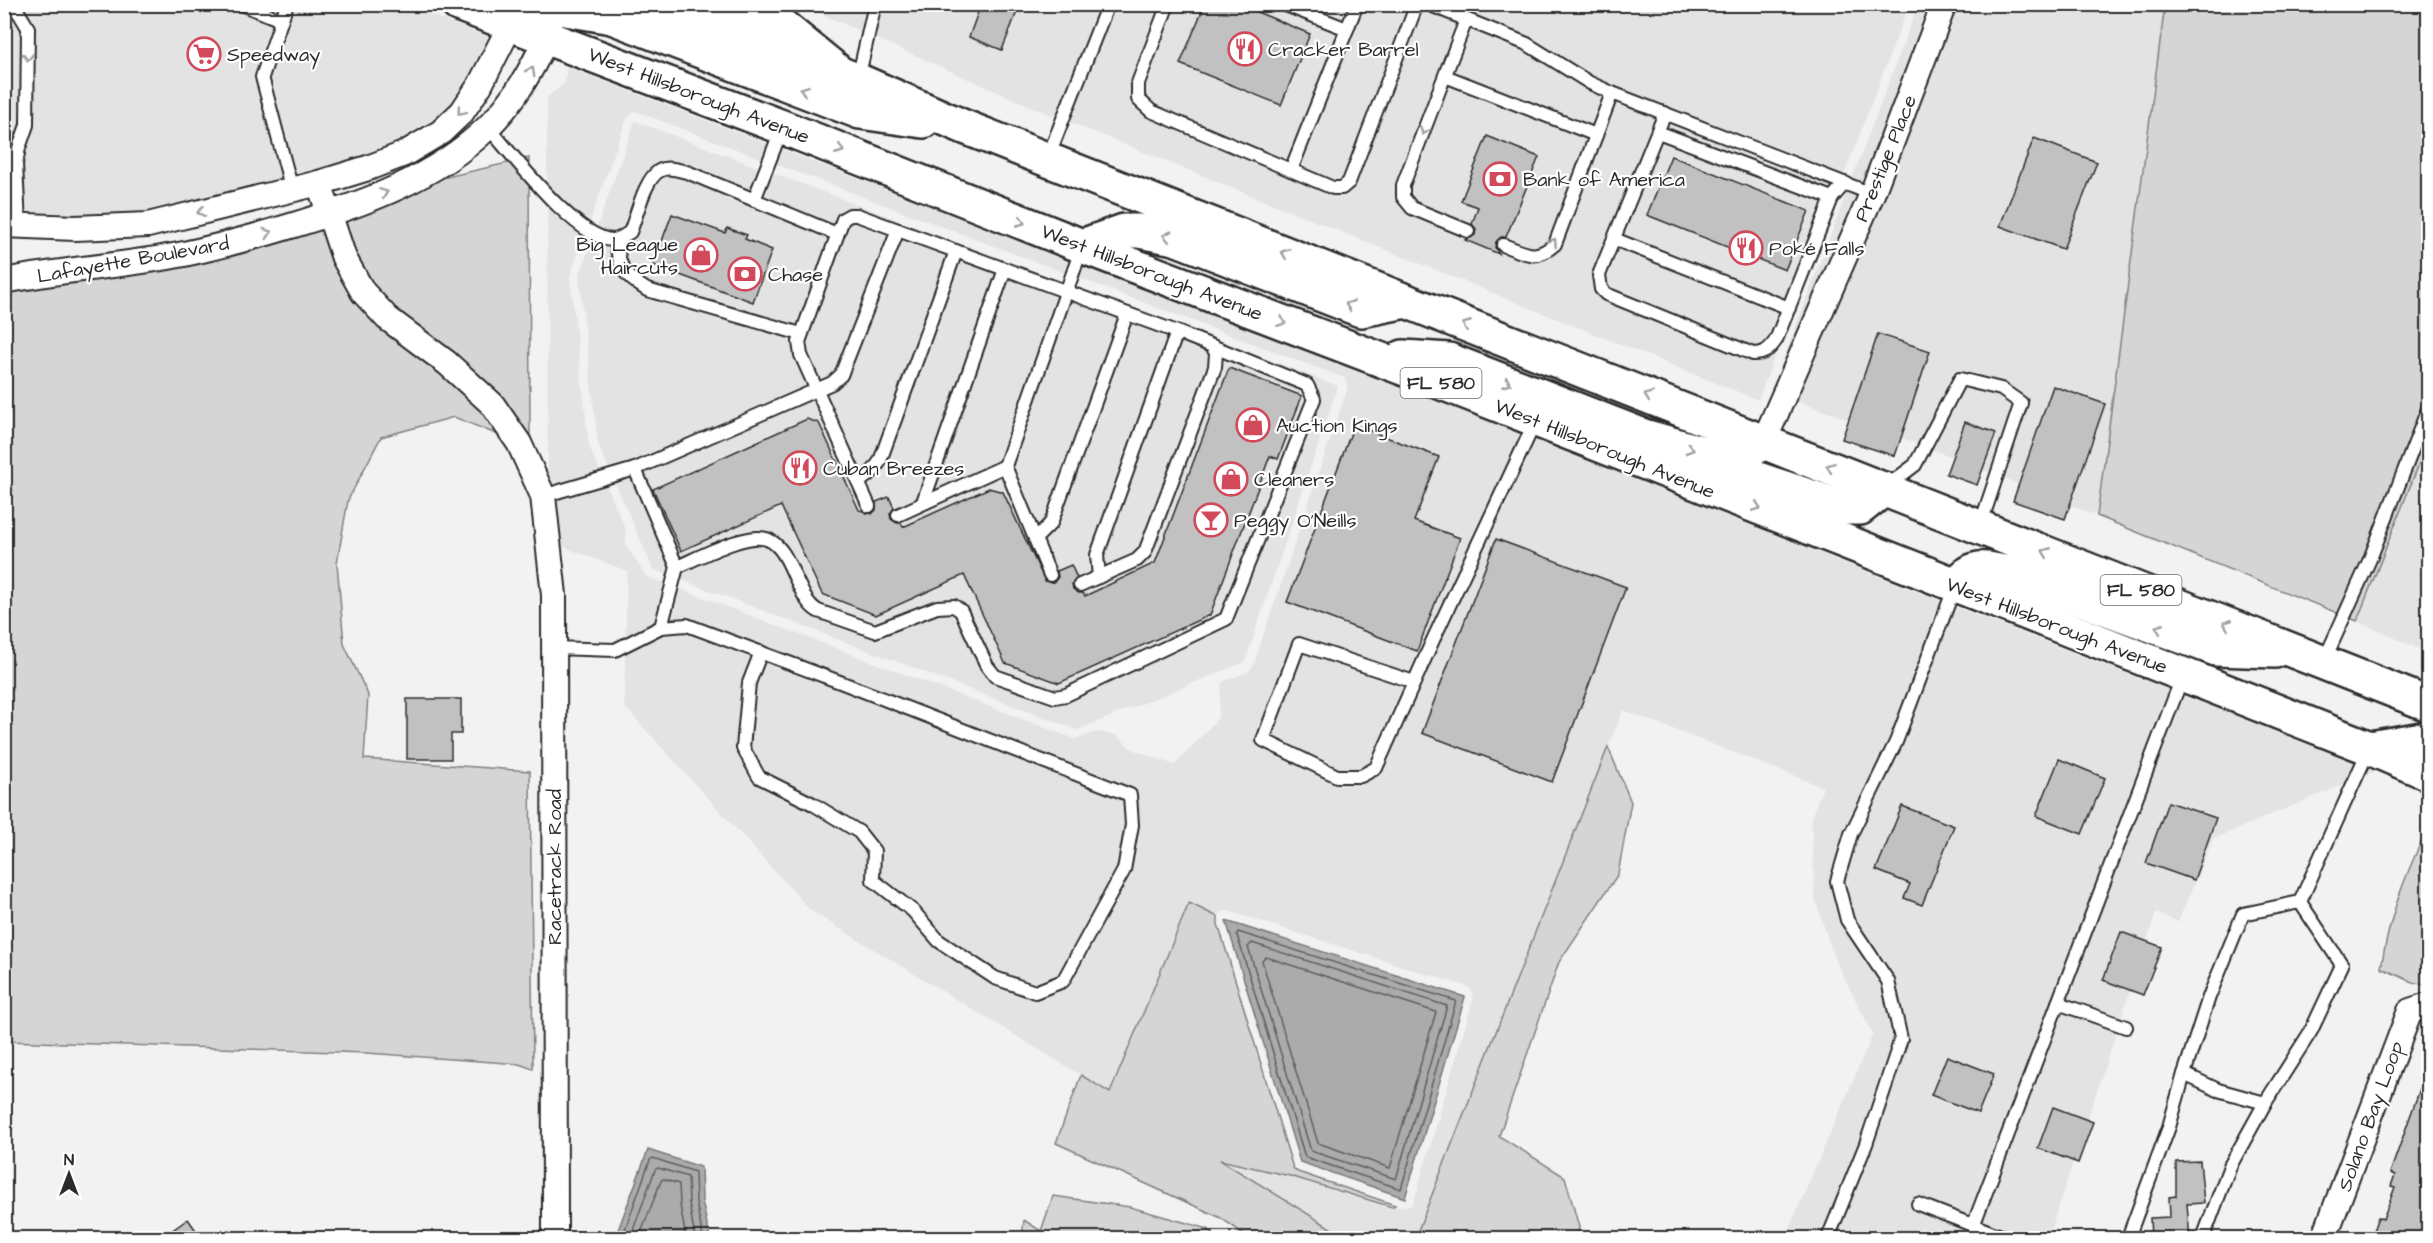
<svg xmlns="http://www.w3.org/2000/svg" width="2433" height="1243" font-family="'Architects Daughter',sans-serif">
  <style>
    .built { fill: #e3e3e3; fill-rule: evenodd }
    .green { fill: #d5d5d5; stroke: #808080; stroke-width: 1.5 }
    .water { fill: #ababab; stroke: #787878; stroke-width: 1.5 }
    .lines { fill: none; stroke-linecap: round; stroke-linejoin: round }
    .shore { stroke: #5e5e5e; stroke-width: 1.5 }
    .building { fill: #c1c1c1; stroke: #2b2b2b; stroke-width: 1.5 }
    .service-casing { stroke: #2b2b2b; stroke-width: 16 }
    .minor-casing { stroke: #2b2b2b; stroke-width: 28 }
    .secondary-casing { stroke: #2b2b2b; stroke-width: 38 }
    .primary-casing { stroke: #2b2b2b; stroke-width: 38 }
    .service { stroke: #fff; stroke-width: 12 }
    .minor { stroke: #fff; stroke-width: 24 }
    .secondary { stroke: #fff; stroke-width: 33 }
    .primary { stroke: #fff; stroke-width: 33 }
    .oneway { stroke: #a0a0a0 }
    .labels { text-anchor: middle; stroke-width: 4.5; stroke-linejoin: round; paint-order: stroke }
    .shield { fill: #fff; stroke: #6b6b6b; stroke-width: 1.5 }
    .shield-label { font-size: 18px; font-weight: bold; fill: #2b2b2b }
    .poi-label { font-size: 20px; fill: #2b2b2b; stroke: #fff; text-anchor: start }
    .street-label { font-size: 20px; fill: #2b2b2b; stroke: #fff }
  </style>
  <rect width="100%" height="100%" fill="#f2f2f2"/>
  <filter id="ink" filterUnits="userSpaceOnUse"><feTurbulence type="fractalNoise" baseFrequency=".0167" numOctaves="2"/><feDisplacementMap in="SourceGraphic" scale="12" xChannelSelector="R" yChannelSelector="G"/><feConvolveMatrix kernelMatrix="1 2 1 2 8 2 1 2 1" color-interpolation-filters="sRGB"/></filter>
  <g filter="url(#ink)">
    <g class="built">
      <path d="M5,5H403L492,38L471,79L455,104L435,123L400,143L365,157L316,172L147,213L75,216L5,213Z"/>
      <path d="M801,5H1909L1758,400L1032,107Z"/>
      <path d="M1918,5H1933L1863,189L1774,393L1771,392Z"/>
      <path d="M1956,5H2165L2097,516L1919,444L1793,400L1882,198Z"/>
      <path d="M567,67L1492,422L1953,606L2376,771L2213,839L2178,922L2156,913L2048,1238H1785L1873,1034L1833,955L1815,898L1811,818L1823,787L1623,710L1415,1238H1347L1217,1159L1290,1176L1392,1207L1410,1206L1414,1201L1473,1000L1472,991L1468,987L1228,911H1223L1218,917L1189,903L1110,1093L811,911L624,706L627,571L548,541L547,97L565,83ZM635,111L1344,378L1347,383V390L1253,666L1248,672L1222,682L1218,718L1175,765L1132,749L1116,735L1097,732L1075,739L646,576L626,546V530L589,446L570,276L627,118Z"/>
      <path d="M635,121L1338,386L1245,662L1077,730L653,569L598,444L579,277Z"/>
      <path d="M2428,441V653L2357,621Z"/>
    </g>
    <g class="green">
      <path d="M2165,5H2428V441L2357,621L2097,516Z"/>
      <path d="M529,158L530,442L371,284L353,252L343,221L398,201L438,179Z"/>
      <path d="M323,228L441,372L485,413L501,436L454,417L381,437L348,500L337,563L344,644L368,695L364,759L530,771L533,1069L519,1064L367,1053L5,1041V292L185,266L252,250Z"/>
      <path d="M1608,747L1631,802L1618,874L1559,962L1499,1136L1565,1177L1579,1227L1577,1238H1415Z"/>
      <path d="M2428,841V986L2413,982L2381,968C2389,920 2401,886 2421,842Z"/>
      <path d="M1189,903L1218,917V924L1293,1168L1298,1172L1395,1205L1392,1207L1290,1176L1220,1160L1347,1238H1250L1219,1217L1056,1143L1081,1075L1110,1093Z"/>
      <path d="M1053,1196L1130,1207L1208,1229L1217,1238H1022L1024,1220L1041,1231Z"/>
    </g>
    <g class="water">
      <path d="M1226,921L1465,997L1405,1198L1300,1162Z"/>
      <path d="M648,1150L701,1167L702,1201L710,1238H615Z"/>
    </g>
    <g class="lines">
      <g class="shore">
        <path d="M1238,932L1456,1001L1401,1189L1305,1157L1237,935Z"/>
        <path d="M1252,943L1447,1006L1396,1179L1311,1151L1248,947Z"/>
        <path d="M1266,957L1436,1012L1390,1168L1318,1143L1262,961Z"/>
        <path d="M622,1238L650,1160L653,1158L695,1172L696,1202L703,1238"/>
        <path d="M630,1238L655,1170L658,1168L688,1177L689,1203L695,1238"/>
        <path d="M639,1238L661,1181L663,1179L679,1184L680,1205L686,1238"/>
      </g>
    </g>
    <g class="building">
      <path d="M981,4H1020L1002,50L969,37Z"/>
      <path d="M1205,4H1238L1310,34L1281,105L1180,64Z"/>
      <path d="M1487,136L1539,157L1506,237H1501L1496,242L1495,247L1499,254L1465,240L1475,235L1476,229L1472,224L1478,207L1461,201Z"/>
      <path d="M2034,138L2097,162L2063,249L2000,226Z"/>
      <path d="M1671,156L1809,211L1785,270L1647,215Z"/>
      <path d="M672,214L725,233L727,228L747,235L745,239L772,250L753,302L653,265Z"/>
      <path d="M1878,334L1930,351L1895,456L1842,439Z"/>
      <path d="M1229,368L1302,396L1278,459L1270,456L1210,615L1059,683L1005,663L964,575L876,615L822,594L781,506L681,551L653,489L807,419L819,423L859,510L872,514L876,510V502L889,497L894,508L890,514L891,519L897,523H901L903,527L989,488L1003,492L1045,581L1054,582L1058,577L1057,571L1071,565L1077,578L1072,584L1073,589L1079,593H1083L1085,596L1155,563Z"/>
      <path d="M2053,386L2105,404L2065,519L2013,501Z"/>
      <path d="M1965,422L1996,433L1977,485L1946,474Z"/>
      <path d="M1354,425L1439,457L1414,521L1460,538L1417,651L1287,602Z"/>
      <path d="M1496,539L1626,587L1552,782L1422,733Z"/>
      <path d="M407,699H461V734H451V759H407Z"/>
      <path d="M2059,759L2105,778L2082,834L2036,816Z"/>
      <path d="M2168,802L2216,818L2194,880L2146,863Z"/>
      <path d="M1902,806L1954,826L1922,905L1904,898L1910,884L1876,870Z"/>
      <path d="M2121,932L2162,947L2143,995L2103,980Z"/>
      <path d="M1947,1056L1994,1074L1978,1113L1931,1095Z"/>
      <path d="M2427,1069H2428V1239H2370L2378,1217L2383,1219L2395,1187L2391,1186L2395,1175L2390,1173Z"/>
      <path d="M2053,1107L2093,1122L2078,1163L2038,1148Z"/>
      <path d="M2200,1161L2204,1203L2187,1204L2190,1239H2151L2150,1218L2170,1217L2169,1197L2176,1196V1162Z"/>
      <path d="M188,1219L202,1239H160Z"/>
    </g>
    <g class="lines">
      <g class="service-casing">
        <g id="service">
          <path d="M10,4L19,13L28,28L27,125L19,148L16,164L19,225"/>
          <path d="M241,4L281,20"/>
          <path d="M287,4L262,77L292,190"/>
          <path d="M1168,4L1138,83V99L1151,111L1333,188H1342L1349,182L1417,4"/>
          <path d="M1283,4L1347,29"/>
          <path d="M1428,4L1527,44L1590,83L1612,93L1872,194"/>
          <path d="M1466,20L1403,185V197L1412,208L1468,231"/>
          <path d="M1445,76L1596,135"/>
          <path d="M858,79L875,4"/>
          <path d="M1665,113L1599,275L1601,289L1606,294L1753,354C1765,354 1769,350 1776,340L1832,198L1845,183"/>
          <path d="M488,127C513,155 576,239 613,240C619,240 625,235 630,232C637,216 644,180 659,171C668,166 678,170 687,172L837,234"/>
          <path d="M1658,132L1832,198"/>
          <path d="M1048,157L1108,4"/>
          <path d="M1291,170L1357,4"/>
          <path d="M754,200L782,128"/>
          <path d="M1614,239L1789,308"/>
          <path d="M616,240C619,268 623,275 647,290L801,334"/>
          <path d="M1503,245C1526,253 1535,262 1555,244L1612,93"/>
          <path d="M1005,466L1082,247"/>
          <path d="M635,469L677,567C696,559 749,530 769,540C783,547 789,564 795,577C801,589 806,604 818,611L875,631L937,607L954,606L961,611L987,666L995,676L1055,697L1066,695L1226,619L1314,399L1307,385L1212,346"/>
          <path d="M859,482L873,471L880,461L956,251"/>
          <path d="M1887,486L1915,465L1960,379L2001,389L2021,403L1980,526"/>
          <path d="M543,496L635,469L832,383L841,375L898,230"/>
          <path d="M923,502L1005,269"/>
          <path d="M869,506L801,355L799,342L843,219L850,215H857L1177,332L1212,346L1216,353L1215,367L1145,552L1137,560L1080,585"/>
          <path d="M898,515L1005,466L1050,575"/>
          <path d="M1035,539L1051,523L1127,314"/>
          <path d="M1099,577L1097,555L1177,332"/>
          <path d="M661,627L677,567"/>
          <path d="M554,648L615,650L661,627L687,625L840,682L1130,795L1132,825L1124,870L1063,981L1035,992L995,978L939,941L913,911L873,880L874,851L859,832L813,804L759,777L743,748L749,683L761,652"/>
          <path d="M2324,661L2370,559L2428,409"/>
          <path d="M1414,682L1299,644L1263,740L1337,776H1361L1376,768L1433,640L1535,422"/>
          <path d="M2300,902L2342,965L2311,1031L2265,1103L2218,1090L2184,1074L2209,997L2243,914L2300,902L2369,749"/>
          <path d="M2058,1003L2126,1027"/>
          <path d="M1918,1204L2006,1238"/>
          <path d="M1973,1226L2183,675"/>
          <path d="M1828,1238L1866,1144L1901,1039L1888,981L1847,920L1837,881L1851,834L1896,742L1955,586"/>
          <path d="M2128,1238L2169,1127L2184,1074"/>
          <path d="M2203,1238L2230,1166L2265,1103"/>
        </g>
      </g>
      <g class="minor-casing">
        <g id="minor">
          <path d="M319,183L344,258L363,292L387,318L447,363L492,404L519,443L543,496L554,595L555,1238"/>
          <path d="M4,225L75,228L148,225L319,183L368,168L404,154L441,132L462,112L480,85L511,24"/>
          <path d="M4,281C64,269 125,266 184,254C221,246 258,236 294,225C363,204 434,179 487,128C514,102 531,71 547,37"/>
          <path d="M1764,441L1872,194L1944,4"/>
          <path d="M2324,1238L2410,1011L2428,1005"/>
        </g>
      </g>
      <g class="secondary-casing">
        <path id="secondary" d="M735,4L782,26L836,70"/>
      </g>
      <g class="primary-casing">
        <g id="primary">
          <path d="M458,4L782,127L1082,246L1458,389L2370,748L2428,773"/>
          <path d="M650,4L857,80L962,126L2428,704"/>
          <path d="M511,24L560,8L612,17L860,112L923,121"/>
          <path d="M1082,246L1124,231H1139L1175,238L1361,310L1406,301"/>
          <path d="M1403,357L1449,360L1644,436L1700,452L1733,458L1747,453L1764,441"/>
          <path d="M1703,481L1752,477L1844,508H1860L1884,489"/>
          <path d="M1956,585C1975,562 1984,569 2010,573L2216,649L2275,651"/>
          <path d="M2370,748L2428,738"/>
        </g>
      </g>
      <use href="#service" class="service"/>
      <use href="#minor" class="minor"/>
      <use href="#secondary" class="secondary"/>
      <use href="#primary" class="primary"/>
    </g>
    <defs><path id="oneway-chevron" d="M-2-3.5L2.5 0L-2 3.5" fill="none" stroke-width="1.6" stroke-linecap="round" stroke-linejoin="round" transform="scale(1.5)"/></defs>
    <g class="oneway">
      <use href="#oneway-chevron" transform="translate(28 57) rotate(90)"/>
      <use href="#oneway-chevron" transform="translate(531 71) rotate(-62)"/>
      <use href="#oneway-chevron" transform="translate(804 90) rotate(-159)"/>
      <use href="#oneway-chevron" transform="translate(461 111) rotate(130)"/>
      <use href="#oneway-chevron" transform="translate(1424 131) rotate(111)"/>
      <use href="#oneway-chevron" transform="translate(840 150) rotate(22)"/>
      <use href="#oneway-chevron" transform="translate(384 193) rotate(-21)"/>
      <use href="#oneway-chevron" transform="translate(201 212) rotate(167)"/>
      <use href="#oneway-chevron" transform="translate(1021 222) rotate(22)"/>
      <use href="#oneway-chevron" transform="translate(268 233) rotate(-17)"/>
      <use href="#oneway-chevron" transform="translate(1167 236) rotate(-168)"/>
      <use href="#oneway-chevron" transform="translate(1553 242) rotate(-56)"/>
      <use href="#oneway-chevron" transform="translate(1285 253) rotate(-158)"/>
      <use href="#oneway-chevron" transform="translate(1349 305) rotate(-159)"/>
      <use href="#oneway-chevron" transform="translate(1282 322) rotate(21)"/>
      <use href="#oneway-chevron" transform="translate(1466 325) rotate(-158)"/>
      <use href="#oneway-chevron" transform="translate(1507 383) rotate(21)"/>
      <use href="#oneway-chevron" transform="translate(1648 396) rotate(-159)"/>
      <use href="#oneway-chevron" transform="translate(1690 449) rotate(16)"/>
      <use href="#oneway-chevron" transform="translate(1830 467) rotate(-159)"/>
      <use href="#oneway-chevron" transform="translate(1757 507) rotate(21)"/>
      <use href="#oneway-chevron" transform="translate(2046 552) rotate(-158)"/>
      <use href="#oneway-chevron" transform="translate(2227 624) rotate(-158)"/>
      <use href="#oneway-chevron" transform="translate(2159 628) rotate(-159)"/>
    </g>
  </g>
  <defs>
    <g id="restaurant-ring" transform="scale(1.725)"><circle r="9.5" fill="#fff" stroke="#d1495b" stroke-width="1.5"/><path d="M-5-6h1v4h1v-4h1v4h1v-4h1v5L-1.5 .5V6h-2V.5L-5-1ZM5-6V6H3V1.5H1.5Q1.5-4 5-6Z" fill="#d1495b"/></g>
    <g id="supermarket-ring" transform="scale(1.725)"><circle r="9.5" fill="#fff" stroke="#d1495b" stroke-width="1.5"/><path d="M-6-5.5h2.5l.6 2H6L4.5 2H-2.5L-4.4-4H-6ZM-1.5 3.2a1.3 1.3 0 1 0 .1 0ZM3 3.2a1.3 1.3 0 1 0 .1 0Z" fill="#d1495b"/></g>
    <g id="bank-ring" transform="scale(1.725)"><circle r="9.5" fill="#fff" stroke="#d1495b" stroke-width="1.5"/><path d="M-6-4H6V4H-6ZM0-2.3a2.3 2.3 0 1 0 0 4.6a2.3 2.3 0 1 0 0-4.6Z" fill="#d1495b"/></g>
    <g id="shop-ring" transform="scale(1.725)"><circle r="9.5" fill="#fff" stroke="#d1495b" stroke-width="1.5"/><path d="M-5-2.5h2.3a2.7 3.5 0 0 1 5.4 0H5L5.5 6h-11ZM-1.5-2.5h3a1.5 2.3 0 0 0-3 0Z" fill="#d1495b"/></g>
    <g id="bar-ring" transform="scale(1.725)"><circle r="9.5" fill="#fff" stroke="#d1495b" stroke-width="1.5"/><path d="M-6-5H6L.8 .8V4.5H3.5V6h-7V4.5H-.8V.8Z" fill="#d1495b"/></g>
  </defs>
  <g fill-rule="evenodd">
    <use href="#restaurant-ring" x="1245" y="49"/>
    <use href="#supermarket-ring" x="204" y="54"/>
    <use href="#bank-ring" x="1500" y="179"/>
    <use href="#restaurant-ring" x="1746" y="248"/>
    <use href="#shop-ring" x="701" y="255"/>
    <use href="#bank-ring" x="745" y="274"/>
    <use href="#shop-ring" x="1253" y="425"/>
    <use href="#restaurant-ring" x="800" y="468"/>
    <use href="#shop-ring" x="1231" y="479"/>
    <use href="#bar-ring" x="1211" y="520"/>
  </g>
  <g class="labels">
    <g class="shield">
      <rect x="1400.5" y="368" width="81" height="30" rx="4.5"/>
      <rect x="2100.5" y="575" width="81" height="30" rx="4.5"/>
    </g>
    <g class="shield-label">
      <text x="1441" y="389">FL 580</text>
      <text x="2141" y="596">FL 580</text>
    </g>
    <g class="poi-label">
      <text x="1268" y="56">Cracker Barrel</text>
      <text x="227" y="61">Speedway</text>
      <text x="1523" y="186">Bank of America</text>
      <text x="678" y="251" text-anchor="end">Big League<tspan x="678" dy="23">Haircuts</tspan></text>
      <text x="1769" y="255">Poké Falls</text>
      <text x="768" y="281">Chase</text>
      <text x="1276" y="432">Auction Kings</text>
      <text x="823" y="475">Cuban Breezes</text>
      <text x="1254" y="486">Cleaners</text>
      <text x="1234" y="527">Peggy O'Neills</text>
    </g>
    <g class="street-label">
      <text transform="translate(699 95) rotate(21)" y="7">West Hillsborough Avenue</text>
      <text transform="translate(1885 158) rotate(-68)" y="7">Prestige Place</text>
      <text transform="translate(133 259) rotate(-10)" y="7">Lafayette Boulevard</text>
      <text transform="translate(1152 272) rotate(21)" y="7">West Hillsborough Avenue</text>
      <text transform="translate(1605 448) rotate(22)" y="7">West Hillsborough Avenue</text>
      <text transform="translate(2057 625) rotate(21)" y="7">West Hillsborough Avenue</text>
      <text transform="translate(554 867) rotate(-90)" y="7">Racetrack Road</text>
      <text transform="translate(2370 1116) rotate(-70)" y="7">Solano Bay Loop</text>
    </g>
  </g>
  <rect width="2433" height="1243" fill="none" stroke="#fff" stroke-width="24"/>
  <rect x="12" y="12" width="2409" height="1219" fill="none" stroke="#2b2b2b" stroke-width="2" filter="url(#ink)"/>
  <g transform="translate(69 1174)" stroke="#ffffff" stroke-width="4.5" paint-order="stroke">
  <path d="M0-4.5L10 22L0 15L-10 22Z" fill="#2b2b2b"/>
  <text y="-9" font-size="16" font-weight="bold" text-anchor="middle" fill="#2b2b2b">N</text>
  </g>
</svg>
